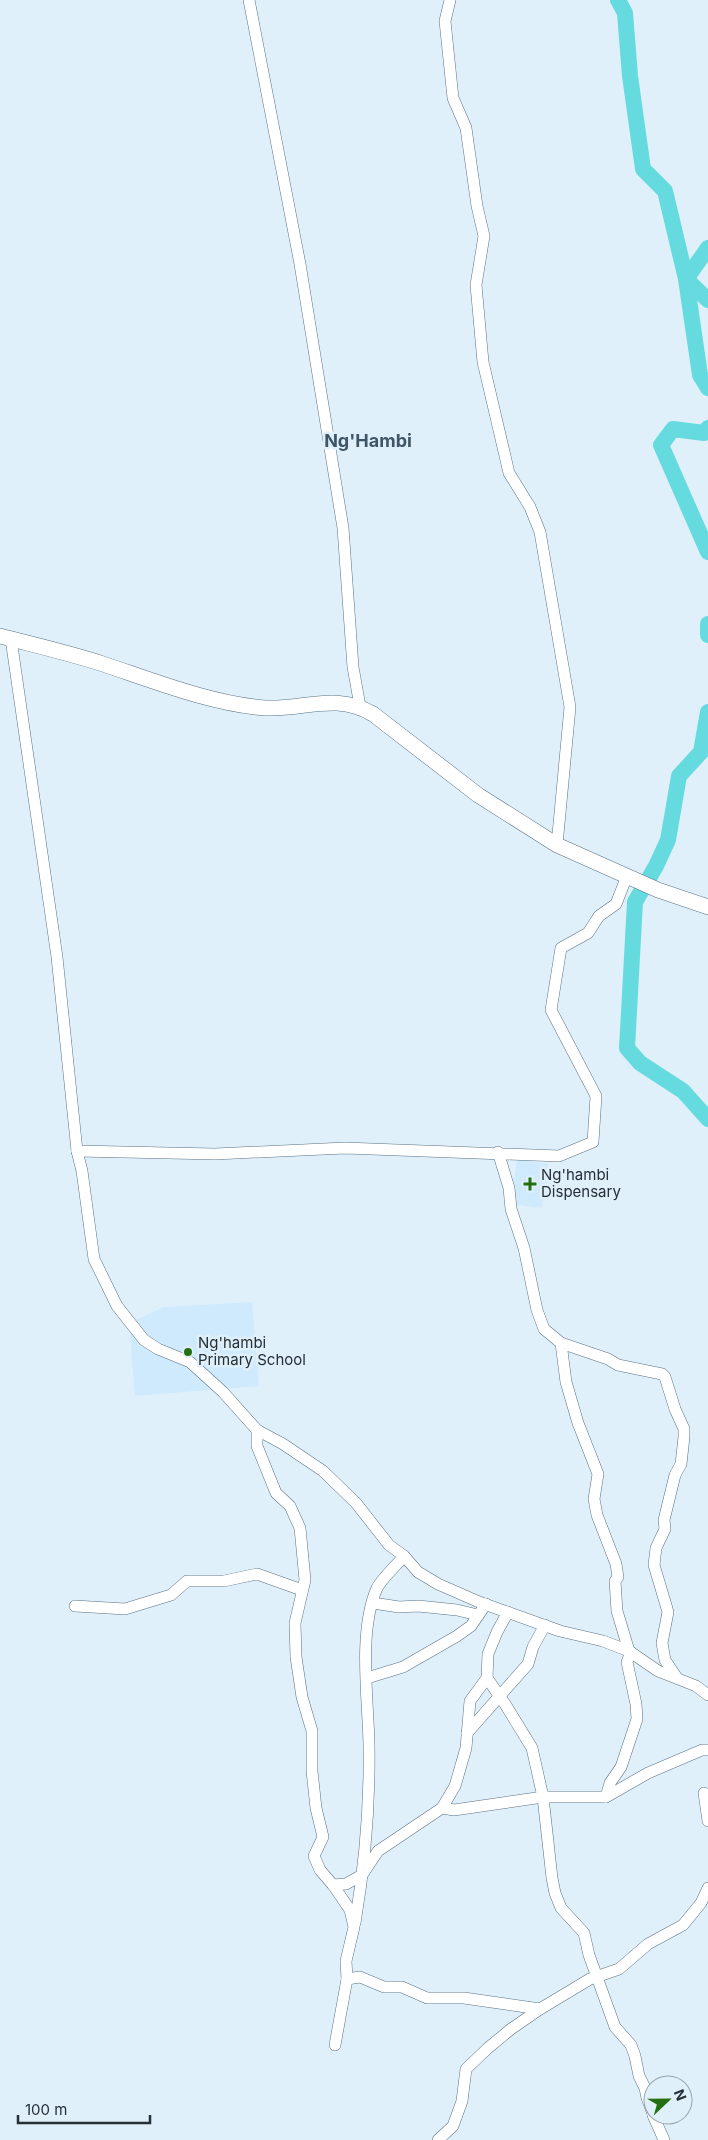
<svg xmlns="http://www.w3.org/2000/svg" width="708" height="2140" font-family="Inter,sans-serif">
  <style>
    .built { fill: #ceeafc }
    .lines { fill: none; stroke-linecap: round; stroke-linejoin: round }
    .river { stroke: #66dbdf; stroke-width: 16 }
    .minor-casing { stroke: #597182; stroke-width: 12 }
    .major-casing { stroke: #597182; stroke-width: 16 }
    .minor { stroke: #fff; stroke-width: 11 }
    .major { stroke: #fff; stroke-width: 15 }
    .poi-dot { fill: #236f12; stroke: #e0f0fb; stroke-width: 2 }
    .labels { text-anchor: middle; stroke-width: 5; stroke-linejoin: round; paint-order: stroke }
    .poi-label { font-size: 15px; fill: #242f36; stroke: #e0f0fb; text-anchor: start }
    .quarter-label { font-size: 18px; font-weight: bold; fill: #3e5665; stroke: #e0f0fb }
  </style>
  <rect width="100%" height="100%" fill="#e0f0fb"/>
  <g class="built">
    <path d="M517,1159L548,1164L542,1208L511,1204Z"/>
    <path d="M252,1302L259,1386L135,1396L129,1323L164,1307Z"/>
  </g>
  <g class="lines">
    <g class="river">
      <path d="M618,0L625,13L630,76L643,169L665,191L686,279L700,375L708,388"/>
      <path d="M708,248L686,279L708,300"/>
      <path d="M708,428L704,433L673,429L661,445L708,552"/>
      <path d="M708,624V635"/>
      <path d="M708,712L701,752L679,776L668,840L656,866L635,902L627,1048L640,1063L683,1091L708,1119"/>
    </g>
    <g class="minor-casing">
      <g id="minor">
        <path d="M249,0L300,264L343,528L353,667L360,706"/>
        <path d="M450,0L445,21L453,98L466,128L477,206L484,236L476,285L483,362L509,473L530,507L540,532L570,707L557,845"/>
        <path d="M11,639L57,957L77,1151L215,1154L345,1148L559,1156L593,1142L596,1096L551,1010L561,948L588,933L599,916L616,904L627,876"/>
        <path d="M77,1151L82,1171L94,1259L117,1306L144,1340L158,1349L190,1362L223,1392L257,1430L283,1444L323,1471L356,1503L389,1545L404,1556L418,1572L438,1584L479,1602L560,1631L603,1641L629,1651L658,1671L696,1686L708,1695"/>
        <path d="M498,1152L509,1188L511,1209L524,1248L537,1310L544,1329L561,1343L566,1382L578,1423L598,1474L594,1499L597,1515L616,1564L618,1577L615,1581L617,1611L629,1651"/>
        <path d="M561,1343L608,1359L618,1365L662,1374L665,1377L675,1409L684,1429V1437L681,1464L675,1475L664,1520L665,1529L656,1548L654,1565L668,1612L662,1643L665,1660L677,1678"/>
        <path d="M257,1430V1446L276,1493L290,1506L300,1528L305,1580L295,1623L296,1657L302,1697L312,1731V1771L316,1808L323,1837L314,1856L320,1870L333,1885L350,1910L354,1927L346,1961L347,1979L335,2045"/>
        <path d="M373,1603L399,1607L418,1606L457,1610L478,1615"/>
        <path d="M75,1606L125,1609L171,1595L187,1581H224L257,1574L302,1590"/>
        <path d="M367,1678L403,1667L457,1636L471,1626L486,1604"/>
        <path d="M487,1678L505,1704L532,1748L543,1797L552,1878L555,1893L561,1908L584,1933L589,1955L615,2027L631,2045L635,2056L639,2076L645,2088L647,2098L653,2114"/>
        <path d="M467,1733L528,1664L533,1647L545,1625"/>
        <path d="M704,1793L708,1821"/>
        <path d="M606,1797L610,1783L621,1767L637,1719L636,1704L627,1662L631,1652"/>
        <path d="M442,1808L454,1810L543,1797H606L648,1773L702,1750H708"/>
        <path d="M333,1885L346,1884L362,1875L378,1851L442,1808L455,1786L466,1748L470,1701L487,1678L488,1654L497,1632L508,1612"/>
        <path d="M355,1923C365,1864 370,1803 369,1744C368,1697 358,1631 377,1588C383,1577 396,1566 404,1556"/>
        <path d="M347,1979L360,1977L384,1987H402L427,1998H464L540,2009"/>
        <path d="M653,2115L664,2140"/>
        <path d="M438,2140L453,2126L462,2101L466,2069L488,2048L511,2029L540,2009L590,1979L619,1969L648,1944L683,1925L701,1903L708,1888"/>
      </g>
    </g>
    <g class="major-casing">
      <path id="major" d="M0,636C34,645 69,653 103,664C154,681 212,704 265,708C305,710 335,692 373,714L478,795L557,845L658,890L708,907"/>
    </g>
    <use href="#minor" class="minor"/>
    <use href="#major" class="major"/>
  </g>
  <g class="poi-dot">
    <path d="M527.5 1176.5h5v5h5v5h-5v5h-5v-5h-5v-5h5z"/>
    <circle cx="188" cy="1352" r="5"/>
  </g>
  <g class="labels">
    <g class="poi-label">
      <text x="541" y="1180">Ng'hambi<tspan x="541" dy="17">Dispensary</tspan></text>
      <text x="198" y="1348">Ng'hambi<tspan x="198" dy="17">Primary School</tspan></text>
    </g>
    <g class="quarter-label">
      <text x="368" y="447">Ng'Hambi</text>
    </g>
  </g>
  <g transform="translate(668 2100) rotate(68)"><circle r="24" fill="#e0f0fb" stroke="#95a3ac"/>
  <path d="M0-4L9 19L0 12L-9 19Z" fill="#236f12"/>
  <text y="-8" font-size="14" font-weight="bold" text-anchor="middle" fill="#242f36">N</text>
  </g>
  <path d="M18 2115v8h132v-8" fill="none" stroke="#242f36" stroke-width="2.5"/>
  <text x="25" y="2115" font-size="15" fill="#242f36" stroke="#e0f0fb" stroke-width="4" paint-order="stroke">100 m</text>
</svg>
